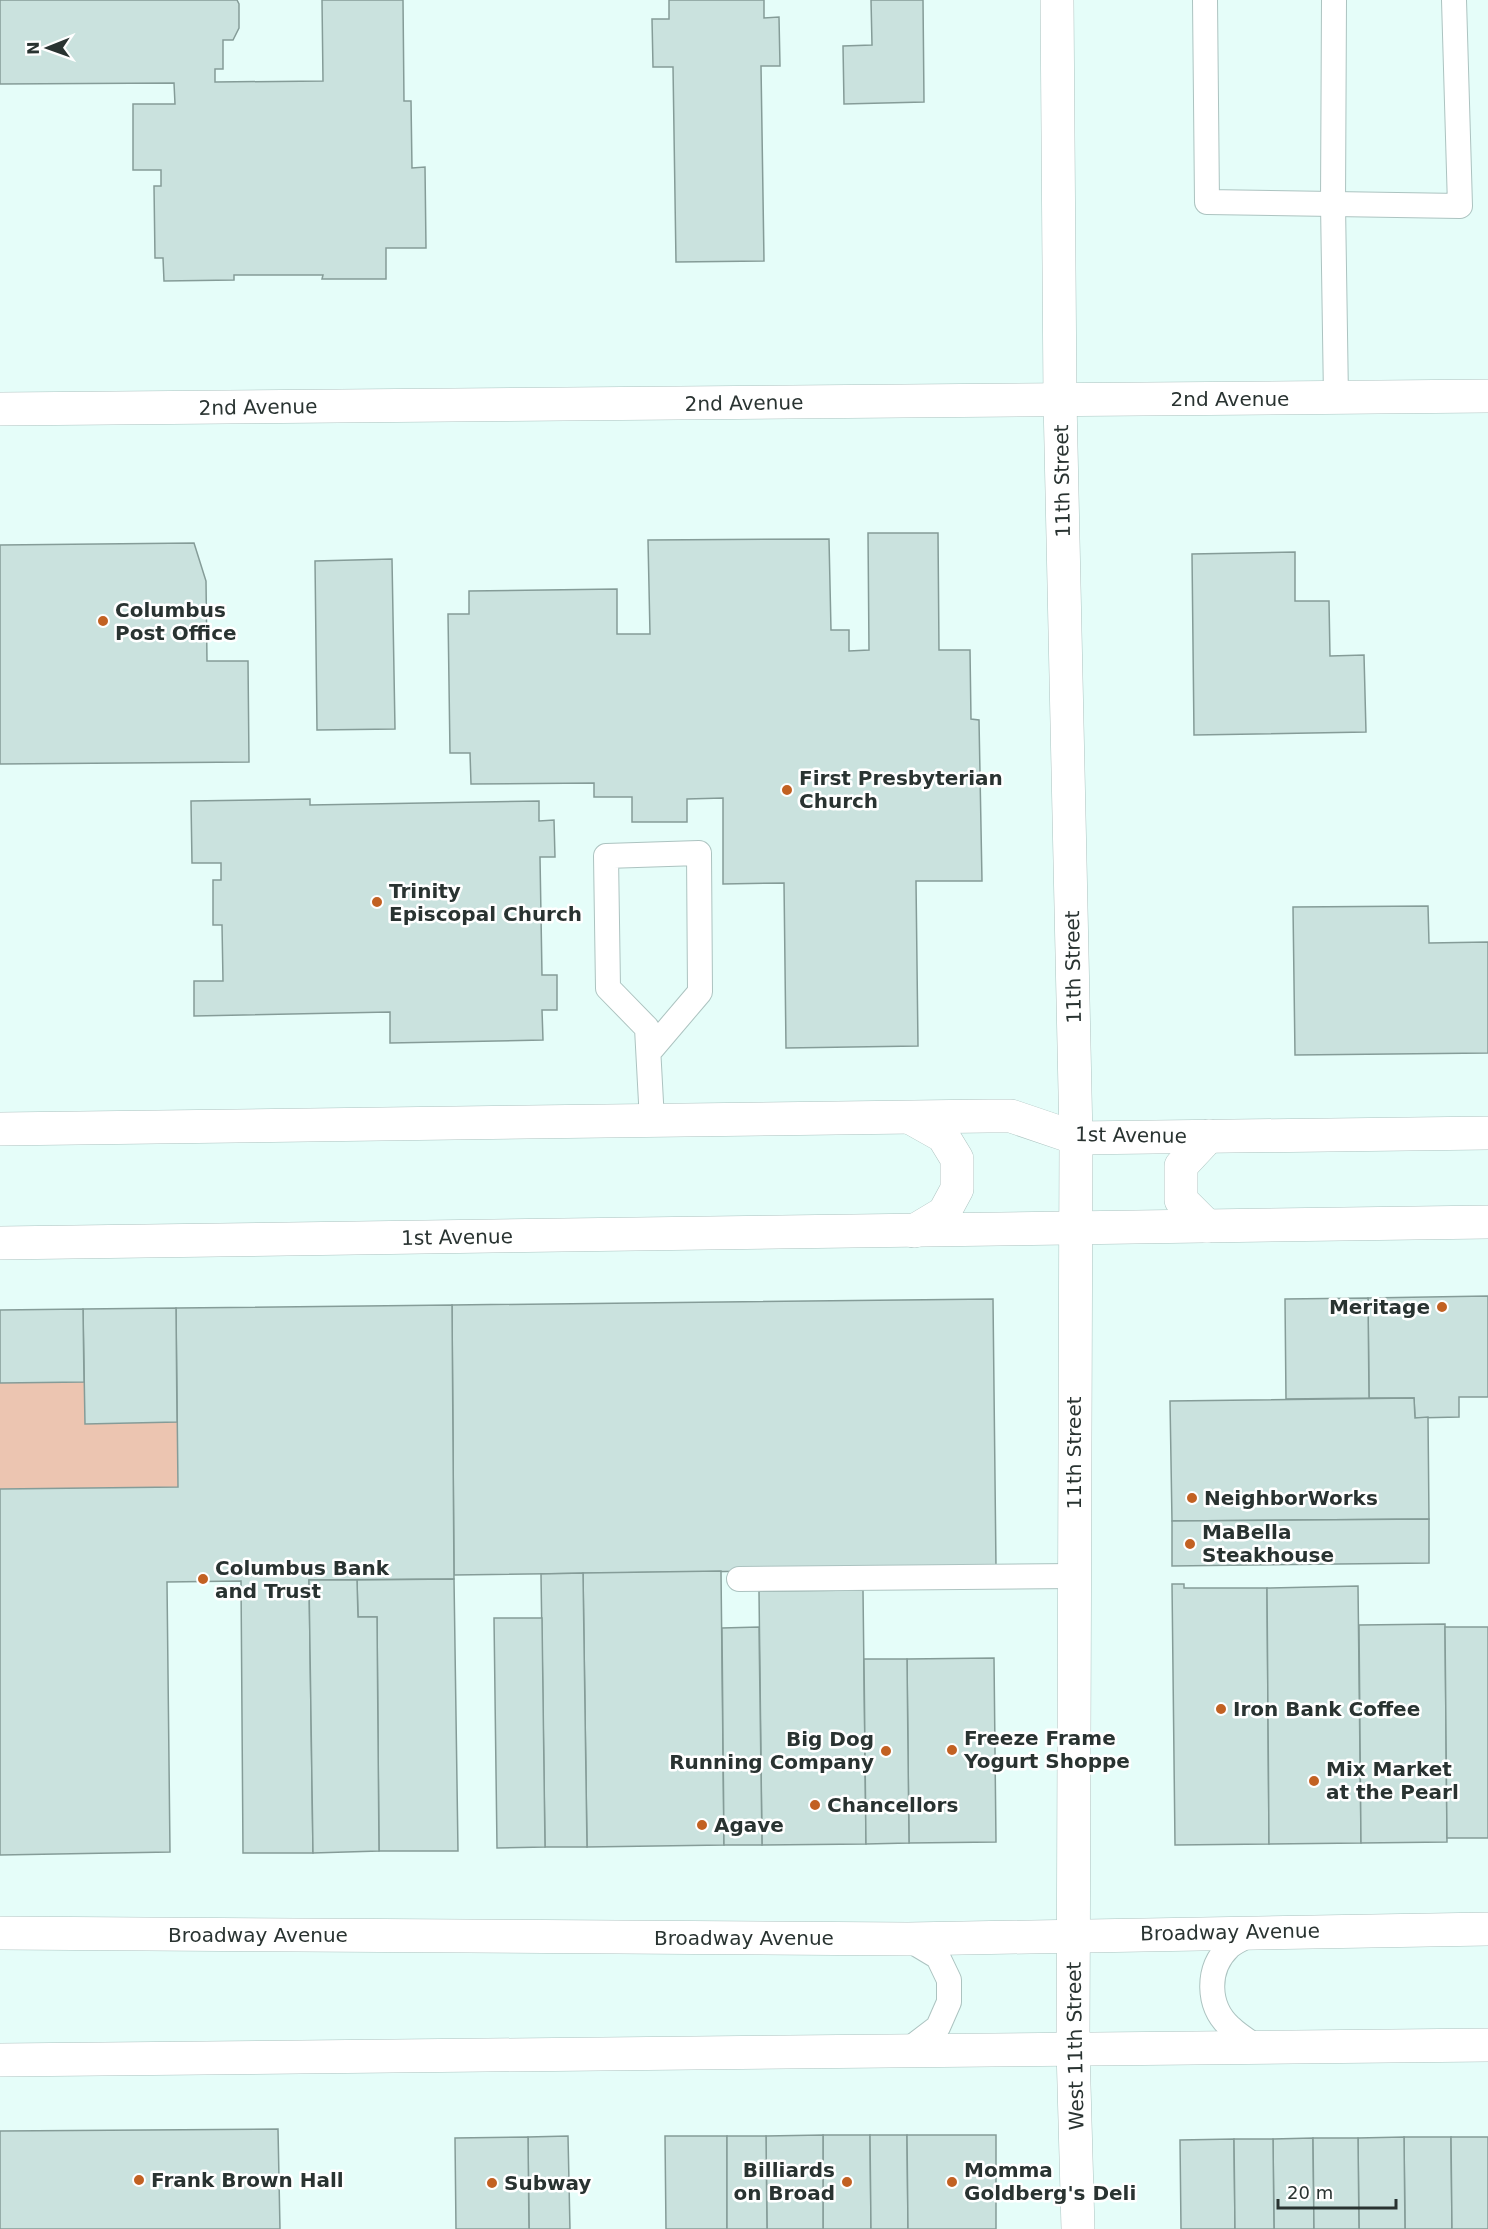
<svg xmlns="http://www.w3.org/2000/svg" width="1488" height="2229" font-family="'DejaVu Sans',sans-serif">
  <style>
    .green { fill: #ecc5b1 }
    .building { fill: #cae2de; stroke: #859c98; stroke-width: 1.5 }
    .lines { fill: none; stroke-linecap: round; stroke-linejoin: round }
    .lane-casing { stroke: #acc3c0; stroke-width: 26 }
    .street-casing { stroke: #acc3c0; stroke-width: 34 }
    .secondary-casing { stroke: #acc3c0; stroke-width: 34 }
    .lane { stroke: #fff; stroke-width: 24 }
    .street { stroke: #fff; stroke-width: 33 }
    .secondary { stroke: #fff; stroke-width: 33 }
    .poi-dot { fill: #c26122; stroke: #fff; stroke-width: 2 }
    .labels { text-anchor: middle; stroke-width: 5; stroke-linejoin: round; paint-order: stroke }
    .street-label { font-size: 20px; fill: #293331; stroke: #fff }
    .poi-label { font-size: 20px; font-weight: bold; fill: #293331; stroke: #fff; text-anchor: start }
  </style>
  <rect width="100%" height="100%" fill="#e5fdf9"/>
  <path class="green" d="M84,1382L85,1424L177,1422L178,1487L0,1489V1383Z"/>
  <g class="building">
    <path d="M0,0H237L239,4V28L233,40H223V69H215V82L323,81L322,0H403L404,101H411L412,168L425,167L426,248H386V279H322L323,275H234V280L164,281L163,258H155L154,186H161V170H133V104H175L174,83L0,84Z"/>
    <path d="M669,0H764V18L779,17L780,66H761L764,261L676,262L673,67H653L652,19H669Z"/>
    <path d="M871,0H923L924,102L844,104L843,46L872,45Z"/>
    <path d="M868,533H938L939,650H970L971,719L979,720L982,881H916L918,1046L786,1048L784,883L723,884V798L687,799V822H632V797H594V783L471,784L470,753H450L448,614H469V591L617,589V634H650L648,540L829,539L831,630H849V651L869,650Z"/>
    <path d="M194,543L206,581L207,661H248L249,762L0,764V545Z"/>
    <path d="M1295,552V601H1329L1330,656L1364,655L1366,732L1194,735L1192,554Z"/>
    <path d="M392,559L395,729L317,730L315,561Z"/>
    <path d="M310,799V805L539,801V821L554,820L555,857H540L542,975H557V1010H542L543,1040L390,1043V1012L194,1016V981H223L222,925H213V880H221V863H192L191,801Z"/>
    <path d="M1428,906L1429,943L1488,942V1053L1295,1055L1293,907Z"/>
    <path d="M1488,1296V1397H1459V1417L1415,1418L1414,1398H1369L1368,1298Z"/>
    <path d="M1368,1298L1369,1398L1286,1399L1285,1299Z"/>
    <path d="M993,1299L996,1568L454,1575L452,1305Z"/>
    <path d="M452,1305L454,1579L309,1580L313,1853H243L241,1581L167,1582L170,1852L0,1855V1489L178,1487L176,1308Z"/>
    <path d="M176,1308L177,1422L85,1424L83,1309Z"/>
    <path d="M83,1309L84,1382L0,1383V1310Z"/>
    <path d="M1414,1398L1415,1418L1428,1417L1429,1519L1172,1521L1170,1401Z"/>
    <path d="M1429,1519V1563L1172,1566V1521Z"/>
    <path d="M721,1571L724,1845L587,1847L583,1573Z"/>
    <path d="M583,1573L587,1847H545L541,1574Z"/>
    <path d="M454,1579L458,1851H379L377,1617H358L357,1580Z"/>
    <path d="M309,1580H357L358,1617H377L379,1851L313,1853Z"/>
    <path d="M1172,1584H1184V1588H1267L1269,1844L1175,1845Z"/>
    <path d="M1358,1586L1361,1843L1269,1844L1267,1588Z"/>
    <path d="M863,1590L866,1844L762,1845L759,1591Z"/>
    <path d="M494,1618H542L545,1847L497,1848Z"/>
    <path d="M1445,1624L1447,1842L1361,1843L1359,1625Z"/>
    <path d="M759,1627L762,1845H724L722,1628Z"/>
    <path d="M1445,1627H1488V1838H1447Z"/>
    <path d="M994,1658L996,1842L909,1843L907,1659Z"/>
    <path d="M864,1659H907L909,1843L866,1844Z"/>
    <path d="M278,2129L280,2229H0V2131Z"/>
    <path d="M823,2135H870L871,2229H823Z"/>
    <path d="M823,2135V2229H767L766,2136Z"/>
    <path d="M870,2135H907L908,2229H871Z"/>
    <path d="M907,2135H996V2229H908Z"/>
    <path d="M568,2136L570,2229H529L528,2137Z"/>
    <path d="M665,2136H727V2229H666Z"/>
    <path d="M727,2136H766L767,2229H727Z"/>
    <path d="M528,2137L529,2229H456L455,2138Z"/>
    <path d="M1404,2137H1451L1452,2229H1405Z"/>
    <path d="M1404,2137L1405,2229H1359L1358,2138Z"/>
    <path d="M1451,2137H1488V2229H1452Z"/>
    <path d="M1313,2138L1314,2229H1274L1273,2139Z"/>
    <path d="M1313,2138H1358L1359,2229H1314Z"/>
    <path d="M1234,2139L1235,2229H1181L1180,2140Z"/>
    <path d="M1234,2139H1273L1274,2229H1235Z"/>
  </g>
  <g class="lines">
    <g class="lane-casing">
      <g id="lane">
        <path d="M1205,0L1207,202L1460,206L1454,0"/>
        <path d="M1334,0L1333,204L1336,398"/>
        <path d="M649,1052L700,992L699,853L606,856L608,988L647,1028L652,1121"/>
        <path d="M739,1579L1074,1576"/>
        <path d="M1254,1933C1246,1937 1236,1941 1229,1947C1206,1969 1207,2006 1230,2027C1238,2035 1248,2041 1257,2047"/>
        <path d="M908,2050L938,2027L949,2002V1980L938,1957L908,1939"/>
      </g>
    </g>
    <g class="street-casing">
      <g id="street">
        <path d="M1060,400L1076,1138L1073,2049L1078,2229"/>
        <path d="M911,1118L943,1136L957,1159V1189L944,1213L914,1231"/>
        <path d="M0,1129L988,1116H1011L1076,1138L1488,1133"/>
        <path d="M1207,1226L1181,1200V1166L1209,1136"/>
        <path d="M0,1243L1488,1222"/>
        <path d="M0,1933L908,1939L1488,1929"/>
        <path d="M0,2060L1488,2045"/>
      </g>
    </g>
    <g class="secondary-casing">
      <g id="secondary">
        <path d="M1057,0L1060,400"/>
        <path d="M0,409L1488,396"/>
      </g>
    </g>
    <use href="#lane" class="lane"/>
    <use href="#street" class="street"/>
    <use href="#secondary" class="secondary"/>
  </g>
  <g class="poi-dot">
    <circle cx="103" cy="621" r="6"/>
    <circle cx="787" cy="790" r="6"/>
    <circle cx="377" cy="902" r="6"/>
    <circle cx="1442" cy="1307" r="6"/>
    <circle cx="1192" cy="1498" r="6"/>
    <circle cx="1190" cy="1544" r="6"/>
    <circle cx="203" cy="1579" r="6"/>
    <circle cx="1221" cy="1709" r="6"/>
    <circle cx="952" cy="1750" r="6"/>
    <circle cx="886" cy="1751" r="6"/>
    <circle cx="1314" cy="1781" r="6"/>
    <circle cx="815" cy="1805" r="6"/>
    <circle cx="702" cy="1825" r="6"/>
    <circle cx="139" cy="2180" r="6"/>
    <circle cx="847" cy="2182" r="6"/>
    <circle cx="952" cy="2182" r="6"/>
    <circle cx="492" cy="2183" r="6"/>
  </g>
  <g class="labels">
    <g class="street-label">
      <text x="1230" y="406">2nd Avenue</text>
      <text transform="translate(744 403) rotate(-1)" y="7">2nd Avenue</text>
      <text transform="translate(258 407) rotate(-1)" y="7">2nd Avenue</text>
      <text transform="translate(1062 481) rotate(-91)" y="7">11th Street</text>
      <text transform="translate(1073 967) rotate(-91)" y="7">11th Street</text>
      <text transform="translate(1131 1135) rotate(1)" y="7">1st Avenue</text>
      <text transform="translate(457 1237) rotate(-1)" y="7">1st Avenue</text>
      <text transform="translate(1074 1453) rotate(-90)" y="7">11th Street</text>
      <text transform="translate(1230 1932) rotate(-1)" y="7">Broadway Avenue</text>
      <text x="258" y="1942">Broadway Avenue</text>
      <text x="744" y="1945">Broadway Avenue</text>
      <text transform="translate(1075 2046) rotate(-91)" y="7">West 11th Street</text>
    </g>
    <g class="poi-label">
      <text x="115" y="617">Columbus<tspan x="115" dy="23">Post Office</tspan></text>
      <text x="799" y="785">First Presbyterian<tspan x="799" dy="23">Church</tspan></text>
      <text x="389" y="898">Trinity<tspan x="389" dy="23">Episcopal Church</tspan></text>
      <text x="1430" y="1314" text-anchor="end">Meritage</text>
      <text x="1204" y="1505">NeighborWorks</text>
      <text x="1202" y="1539">MaBella<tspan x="1202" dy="23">Steakhouse</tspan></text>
      <text x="215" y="1575">Columbus Bank<tspan x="215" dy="23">and Trust</tspan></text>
      <text x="1233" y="1716">Iron Bank Coffee</text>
      <text x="964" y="1745">Freeze Frame<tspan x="964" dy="23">Yogurt Shoppe</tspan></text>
      <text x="874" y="1746" text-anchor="end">Big Dog<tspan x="874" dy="23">Running Company</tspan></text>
      <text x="1326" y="1776">Mix Market<tspan x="1326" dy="23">at the Pearl</tspan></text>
      <text x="827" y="1812">Chancellors</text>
      <text x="714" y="1832">Agave</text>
      <text x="835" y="2177" text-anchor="end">Billiards<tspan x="835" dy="23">on Broad</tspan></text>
      <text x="964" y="2177">Momma<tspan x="964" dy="23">Goldberg's Deli</tspan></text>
      <text x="151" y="2187">Frank Brown Hall</text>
      <text x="504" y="2190">Subway</text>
    </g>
  </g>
  <g transform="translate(48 48) rotate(269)" stroke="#ffffff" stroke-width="4.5" paint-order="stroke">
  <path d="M0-4.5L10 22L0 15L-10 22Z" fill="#293331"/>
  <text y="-9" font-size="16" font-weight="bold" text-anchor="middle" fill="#293331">N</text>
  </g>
  <path d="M1278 2199v9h118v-9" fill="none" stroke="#293331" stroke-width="3"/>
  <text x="1287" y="2199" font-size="18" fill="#293331" stroke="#ffffff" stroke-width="4.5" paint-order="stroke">20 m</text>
</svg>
